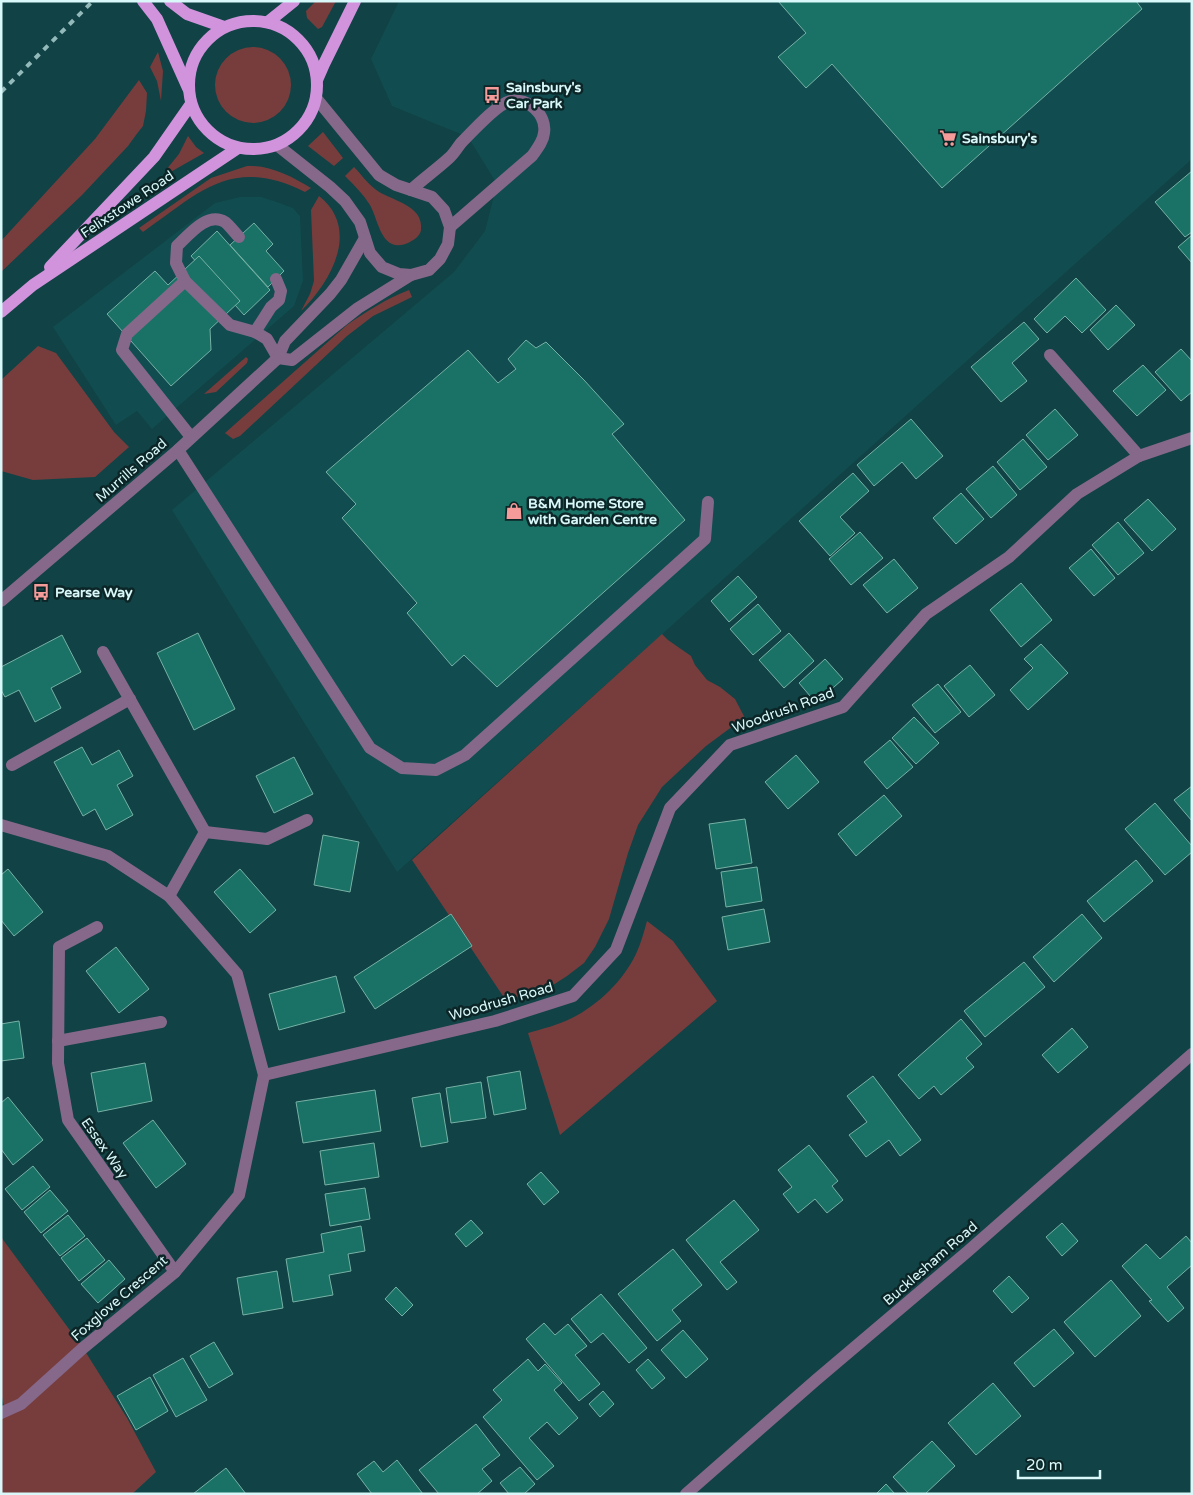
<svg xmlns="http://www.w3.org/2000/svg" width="1193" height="1495" font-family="'Varela Round',sans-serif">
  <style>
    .built { fill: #114d50 }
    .green { fill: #773d3d }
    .building { fill: #197265; stroke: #77b1a6 }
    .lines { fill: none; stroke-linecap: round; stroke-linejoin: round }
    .service { stroke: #86688b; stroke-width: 12 }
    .minor { stroke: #86688b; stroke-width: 12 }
    .tertiary { stroke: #86688b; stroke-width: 12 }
    .primary { stroke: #d093dc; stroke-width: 12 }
    .rail { stroke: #93b9ba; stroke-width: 4; stroke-dasharray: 6 6; stroke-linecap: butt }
    .labels { text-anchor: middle; stroke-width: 5; stroke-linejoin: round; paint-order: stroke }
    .poi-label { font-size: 14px; font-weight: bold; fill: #d9f8f9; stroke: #0c2527; text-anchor: start }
    .street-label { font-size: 14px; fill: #d9f8f9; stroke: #0c2527 }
  </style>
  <rect width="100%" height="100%" fill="#114245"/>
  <g class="built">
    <path d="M399,1H1192V159L397,872L172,510L454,272L485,231L497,184L468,137L392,106L371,59Z"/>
    <path d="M240,197H261L274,201L293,208L300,216L303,281L294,306L152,429L137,411L116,425L53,327L215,203Z"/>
  </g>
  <g class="green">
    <path d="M316,1H336L322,27L318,29L307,18L306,11Z"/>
    <circle cx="253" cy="85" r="38"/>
    <path d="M158,52L163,71L161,101L157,81L150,67Z"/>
    <path d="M139,80L147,93L146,111L143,126L136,135L128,146L82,195L1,272V241L95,139Z"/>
    <path d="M323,132L343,158L334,166L308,146Z"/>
    <path d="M188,136L196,147L204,153L167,174L166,170L179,154Z"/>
    <path d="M247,166C270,165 291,176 311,188L305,192C232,156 201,191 143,232L139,228L211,178Z"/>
    <path d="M354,167C361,174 367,183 375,189C390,201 424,204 421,230C420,236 414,240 408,243C381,254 379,221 370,205C363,194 354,185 345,176Z"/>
    <path d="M319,196C361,229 331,282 301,311L310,294L314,281L311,210Z"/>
    <path d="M409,290L412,297L373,316L347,336L240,436L233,439L225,433L347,325C367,311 386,299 409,290Z"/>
    <path d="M38,346L56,353L114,432L129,447L95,477L33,480L1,471V380Z"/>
    <path d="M246,357L248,359L247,363L216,392L204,394Z"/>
    <path d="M662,634L668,640L691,656L695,665L707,680L720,687L735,699L746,720L733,726L706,746L662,787L638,825L628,853L609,919L595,947L584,963L567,976L550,987L531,994L505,999L412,860Z"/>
    <path d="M647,921L673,941L717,1001L560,1135L528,1033C542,1029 558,1025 572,1018C598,1005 623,981 636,954C641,943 644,932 647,921Z"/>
    <path d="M1,1237L83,1348L127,1418L156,1472L132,1494H1V1413L5,1411L1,1393Z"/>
  </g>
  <g class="building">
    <path d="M778,1H1136L1142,9L942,188L832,64L806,88L778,57L806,33Z"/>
    <path d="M1192,171V232L1185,237L1155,202Z"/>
    <path d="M254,223L273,244L266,251L284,271L268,287L230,245Z"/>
    <path d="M217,231L270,290L244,315L191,256Z"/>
    <path d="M1192,235V263L1178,247Z"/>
    <path d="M199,256L240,301L210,329L211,350L171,386L107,314L155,271L168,285Z"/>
    <path d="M1076,278L1106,310L1082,333L1065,316L1047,333L1034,319Z"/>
    <path d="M1116,305L1135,325L1108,350L1090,330Z"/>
    <path d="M1024,322L1039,339L1012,363L1027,381L1001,402L971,367Z"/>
    <path d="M526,340L536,348L546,342L584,380L624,424L612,434L685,520L497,687L464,655L452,666L407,613L417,603L342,518L356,504L326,472L468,350L498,383L516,369L508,359Z"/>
    <path d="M1181,349L1192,361V392L1181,401L1155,372Z"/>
    <path d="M1143,365L1166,390L1137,416L1113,391Z"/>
    <path d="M1055,409L1078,435L1048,460L1026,435Z"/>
    <path d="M911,419L943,456L916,479L902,462L874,486L857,465Z"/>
    <path d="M1023,439L1047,467L1020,490L997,462Z"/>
    <path d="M993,466L1017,495L991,518L966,489Z"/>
    <path d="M853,473L869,491L840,517L855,533L830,556L799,521Z"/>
    <path d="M961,493L984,519L956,544L933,518Z"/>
    <path d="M1148,499L1176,529L1152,551L1124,520Z"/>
    <path d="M1118,522L1144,553L1118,575L1092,545Z"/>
    <path d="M860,532L883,558L851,585L829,559Z"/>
    <path d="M1091,549L1115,578L1094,596L1069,568Z"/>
    <path d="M894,559L918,588L887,613L863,585Z"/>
    <path d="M738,576L757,597L729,622L711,601Z"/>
    <path d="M1021,583L1052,620L1021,647L990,610Z"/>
    <path d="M758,604L781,631L753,655L730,629Z"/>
    <path d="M198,633L235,709L194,730L157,653Z"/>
    <path d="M789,633L814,661L784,688L759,660Z"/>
    <path d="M62,635L81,672L51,688L61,708L35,722L19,690L5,697L1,690V667Z"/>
    <path d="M1041,644L1068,673L1028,710L1010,690L1033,668L1024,659Z"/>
    <path d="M825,659L843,679L816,703L799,683Z"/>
    <path d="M970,665L995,695L969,717L944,686Z"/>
    <path d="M938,684L961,712L935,733L912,705Z"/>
    <path d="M914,717L939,743L916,764L892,738Z"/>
    <path d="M890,740L913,767L887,789L864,762Z"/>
    <path d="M82,747L92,765L119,750L133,776L117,785L133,815L106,830L95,809L83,816L54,762Z"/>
    <path d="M796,755L819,782L788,809L765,782Z"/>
    <path d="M294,757L313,794L274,813L256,776Z"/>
    <path d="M1192,786V821L1174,800Z"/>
    <path d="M884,795L902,816L856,856L838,834Z"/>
    <path d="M1155,803L1192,846V852L1165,875L1125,829Z"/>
    <path d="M745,819L752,863L716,869L709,824Z"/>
    <path d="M323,835L359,842L350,892L314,885Z"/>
    <path d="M1136,860L1153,881L1104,922L1087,901Z"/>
    <path d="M757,867L762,901L726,907L721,872Z"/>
    <path d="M8,869L43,912L14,936L1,920V875Z"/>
    <path d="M240,869L276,910L250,933L214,892Z"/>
    <path d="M764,909L770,942L728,950L722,917Z"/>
    <path d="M451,914L472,946L375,1009L354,977Z"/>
    <path d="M1082,914L1102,938L1054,982L1033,957Z"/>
    <path d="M116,947L149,989L119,1013L86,971Z"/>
    <path d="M1024,962L1045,987L985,1037L964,1011Z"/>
    <path d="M336,976L345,1012L279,1030L269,994Z"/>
    <path d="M961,1019L982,1044L966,1058L974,1067L941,1095L934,1086L919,1099L898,1075Z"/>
    <path d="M19,1021L24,1058L1,1061V1024Z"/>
    <path d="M1072,1028L1088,1047L1058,1073L1042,1055Z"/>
    <path d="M145,1063L152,1101L98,1112L91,1073Z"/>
    <path d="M520,1071L526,1109L494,1115L487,1077Z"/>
    <path d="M873,1076L921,1140L900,1156L889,1140L866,1157L849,1135L867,1122L847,1096Z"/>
    <path d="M481,1082L486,1118L451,1123L446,1088Z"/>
    <path d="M375,1090L381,1131L303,1143L296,1102Z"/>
    <path d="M440,1093L448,1142L421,1147L412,1098Z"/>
    <path d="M8,1097L43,1140L13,1165L1,1149V1103Z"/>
    <path d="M153,1120L186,1164L156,1188L123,1143Z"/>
    <path d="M374,1143L379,1177L325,1185L320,1151Z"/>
    <path d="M809,1145L838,1181L832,1186L843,1200L827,1213L815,1199L798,1213L783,1194L792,1187L778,1170Z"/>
    <path d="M33,1166L50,1187L22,1210L5,1189Z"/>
    <path d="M541,1172L559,1192L544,1205L527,1184Z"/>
    <path d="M365,1188L370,1219L330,1226L325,1194Z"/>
    <path d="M50,1190L68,1211L41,1233L24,1212Z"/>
    <path d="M734,1200L759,1230L720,1262L737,1282L727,1290L686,1240Z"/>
    <path d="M68,1215L85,1236L60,1256L43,1235Z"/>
    <path d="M471,1220L483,1233L466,1247L455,1234Z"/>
    <path d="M1062,1223L1078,1241L1062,1256L1046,1237Z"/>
    <path d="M361,1226L365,1251L348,1254L351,1271L329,1275L333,1295L293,1302L286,1259L324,1252L321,1234Z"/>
    <path d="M1186,1236L1192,1243V1265L1167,1287L1184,1308L1168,1322L1149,1301L1152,1300L1122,1266L1146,1244L1160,1259Z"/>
    <path d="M87,1238L105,1260L79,1281L61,1258Z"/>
    <path d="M673,1249L702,1285L672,1310L681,1321L657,1341L618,1294Z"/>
    <path d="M109,1260L125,1279L98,1303L81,1284Z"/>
    <path d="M277,1271L283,1308L243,1315L237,1278Z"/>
    <path d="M1009,1276L1029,1298L1012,1313L993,1291Z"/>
    <path d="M1111,1280L1141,1316L1095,1357L1064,1322Z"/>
    <path d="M396,1287L413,1305L402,1316L385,1299Z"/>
    <path d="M601,1294L647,1348L629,1363L603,1333L591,1343L571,1319Z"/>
    <path d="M544,1323L555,1335L568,1324L587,1346L575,1355L600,1384L579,1401L526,1339Z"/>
    <path d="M1054,1329L1074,1353L1034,1387L1014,1363Z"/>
    <path d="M683,1330L708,1359L686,1378L661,1350Z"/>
    <path d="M214,1342L233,1374L209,1388L190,1356Z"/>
    <path d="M183,1358L207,1400L176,1417L153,1375Z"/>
    <path d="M528,1359L538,1371L545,1364L562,1383L554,1390L578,1418L559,1435L547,1422L529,1438L554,1466L537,1480L483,1417L502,1400L493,1390Z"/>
    <path d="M648,1359L665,1378L652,1389L636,1370Z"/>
    <path d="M150,1377L168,1411L136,1430L117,1396Z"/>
    <path d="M993,1383L1021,1416L976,1455L948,1423Z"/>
    <path d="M603,1391L614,1404L600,1417L589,1404Z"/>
    <path d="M476,1424L500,1455L482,1469L492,1481L477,1494H439L419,1470Z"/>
    <path d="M932,1441L955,1466L925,1494H909L893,1477Z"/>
    <path d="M397,1460L423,1494H372L357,1474L374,1461L383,1472Z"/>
    <path d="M520,1467L535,1484L524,1494H509L500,1483Z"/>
    <path d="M226,1468L246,1494H193Z"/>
    <path d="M886,1484L895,1494H876Z"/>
  </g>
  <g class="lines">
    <g class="service">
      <path d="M411,190C423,179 437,169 449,158C454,154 457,148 461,143C471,133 497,104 510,101C528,97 547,115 544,133C543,142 537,149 532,156L450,227"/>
      <path d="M185,281L176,263L177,246C188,236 207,211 225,222C230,226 235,233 239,237"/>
      <path d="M255,332L271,307L279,300L281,291L276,279"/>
      <path d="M191,437L122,350L127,334L185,281L230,325L255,332L267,339L278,358"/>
      <path d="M178,450L370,748L402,768L436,770L465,755L705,539L708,502"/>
      <path d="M58,1041L161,1022"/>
    </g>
    <g class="minor">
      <path d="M277,145L330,187L345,201L360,222L370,253L382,267L399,274L411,275L429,270L440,259L448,244L450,227L444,210L432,197L396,185L379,175L316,98"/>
      <path d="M1050,355L1139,456"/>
      <path d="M278,358L292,360L358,308L411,275"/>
      <path d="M1,601L178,450L278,358L285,341L330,294L341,280L365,238"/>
      <path d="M103,652L205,832L169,896"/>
      <path d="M12,765L130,699"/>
      <path d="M1,825L108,856L169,896L237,974L264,1075L239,1195L175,1272L83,1348L21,1404L1,1413"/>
      <path d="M205,832L267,839L307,820"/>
      <path d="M97,927L59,947L58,1063L68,1120L175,1272"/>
      <path d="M264,1075L495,1021L573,996L616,950L670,808L730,745L843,707L926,614L1009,557L1077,494L1139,456L1192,438"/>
    </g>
    <path class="tertiary" d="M686,1494L816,1380L967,1252L1192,1054"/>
    <g class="primary">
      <path d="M143,1L157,19L188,88"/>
      <path d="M170,1L187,14L224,27"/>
      <circle cx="253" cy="85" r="64"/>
      <path d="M268,22L294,1"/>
      <path d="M317,80L324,64L355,1"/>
      <path d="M50,267L154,157L191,104"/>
      <path d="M1,312L33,285L238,148"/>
    </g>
    <path class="rail" d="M1,92L93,1"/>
  </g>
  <defs>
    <g id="bus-bare" transform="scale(1.35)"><path d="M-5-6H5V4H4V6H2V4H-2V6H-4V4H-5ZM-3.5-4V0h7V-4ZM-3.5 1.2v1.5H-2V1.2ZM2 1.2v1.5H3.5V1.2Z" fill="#f59b99" stroke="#0c2527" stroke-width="2.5" paint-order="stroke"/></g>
    <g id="supermarket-bare" transform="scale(1.35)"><path d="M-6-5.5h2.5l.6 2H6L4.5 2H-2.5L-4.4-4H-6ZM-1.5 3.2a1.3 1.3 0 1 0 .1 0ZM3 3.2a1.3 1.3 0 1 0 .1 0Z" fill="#f59b99" stroke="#0c2527" stroke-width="2.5" paint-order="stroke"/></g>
    <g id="shop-bare" transform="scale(1.35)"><path d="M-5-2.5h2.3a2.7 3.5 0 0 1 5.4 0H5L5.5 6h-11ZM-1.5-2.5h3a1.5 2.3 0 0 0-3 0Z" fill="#f59b99" stroke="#0c2527" stroke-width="2.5" paint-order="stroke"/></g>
  </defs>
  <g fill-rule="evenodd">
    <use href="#bus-bare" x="492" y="95"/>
    <use href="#supermarket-bare" x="948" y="138"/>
    <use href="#shop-bare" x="514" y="511"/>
    <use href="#bus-bare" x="41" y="592"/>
  </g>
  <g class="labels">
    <g class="poi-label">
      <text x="506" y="92">Sainsbury's<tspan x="506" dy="16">Car Park</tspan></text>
      <text x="962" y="143">Sainsbury's</text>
      <text x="528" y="508">B&amp;M Home Store<tspan x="528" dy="16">with Garden Centre</tspan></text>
      <text x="55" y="597">Pearse Way</text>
    </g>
    <g class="street-label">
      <text transform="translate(127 204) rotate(-34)" y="5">Felixstowe Road</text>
      <text transform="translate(131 470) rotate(-41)" y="5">Murrills Road</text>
      <text transform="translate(783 710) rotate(-20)" y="5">Woodrush Road</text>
      <text transform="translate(501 1001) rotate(-16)" y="5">Woodrush Road</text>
      <text transform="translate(105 1148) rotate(55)" y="5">Essex Way</text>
      <text transform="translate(930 1263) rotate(-41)" y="5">Bucklesham Road</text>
      <text transform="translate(119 1298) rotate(-41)" y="5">Foxglove Crescent</text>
    </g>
  </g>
  <rect width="1193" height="1495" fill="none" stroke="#d9f8f9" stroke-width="5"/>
  <path d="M1018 1470v8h82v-8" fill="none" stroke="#d9f8f9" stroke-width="2.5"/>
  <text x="1026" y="1470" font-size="15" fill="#d9f8f9" stroke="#0c2527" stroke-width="4" paint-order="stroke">20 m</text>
</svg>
